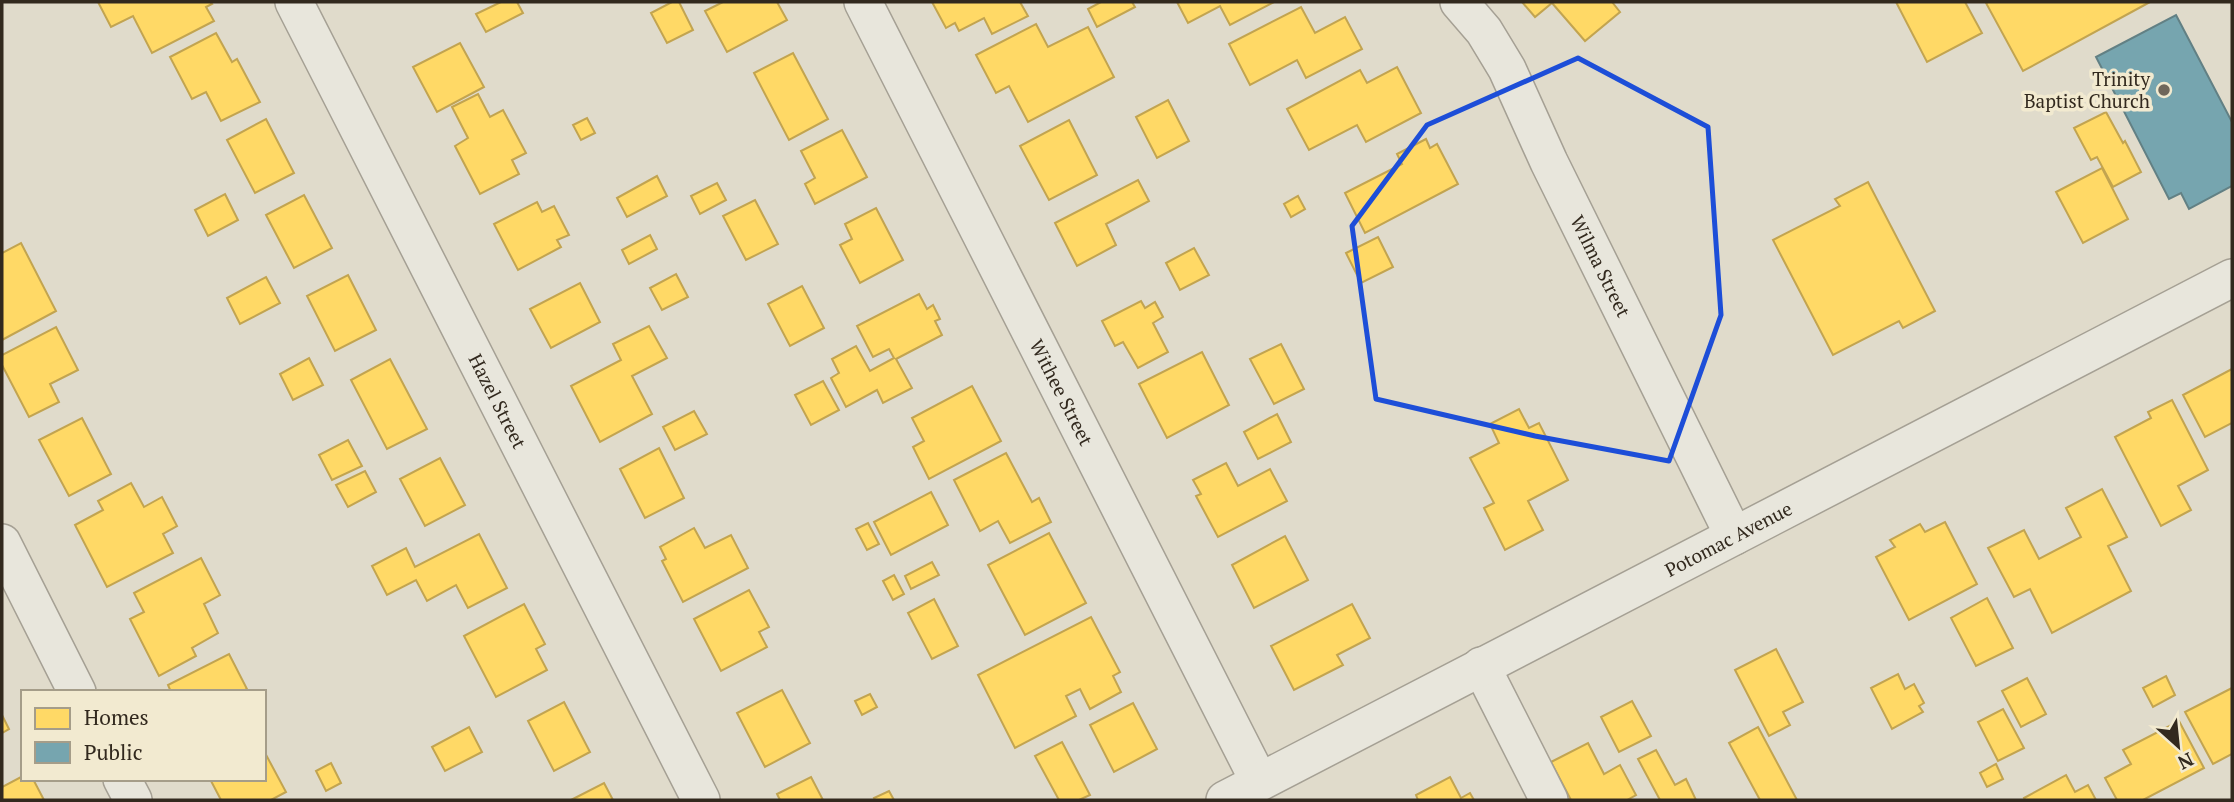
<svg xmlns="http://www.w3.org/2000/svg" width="2234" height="802" viewBox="0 0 2234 802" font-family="'PT Serif',serif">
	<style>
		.homes { fill: #ffd966; stroke: #c2a450; stroke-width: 2 }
		.public { fill: #76a5af; stroke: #628084; stroke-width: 2 }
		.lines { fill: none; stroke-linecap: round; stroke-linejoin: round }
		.minor-casing { stroke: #a5a094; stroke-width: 40 }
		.minor { stroke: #e8e6dc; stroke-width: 37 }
		.marked { fill: none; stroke: #1d4ed8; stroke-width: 5; stroke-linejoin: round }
		.poi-dot { fill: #6f675b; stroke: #f2ead0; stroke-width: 2.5 }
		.labels { text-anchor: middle; stroke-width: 7; stroke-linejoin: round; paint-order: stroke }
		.poi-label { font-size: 19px; fill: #32291e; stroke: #f2ead0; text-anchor: end }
		.street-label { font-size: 19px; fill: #32291e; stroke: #f2ead0 }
	</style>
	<rect width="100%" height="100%" fill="#e0dbcb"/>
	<!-- homes -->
	<g class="homes">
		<polygon points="98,2 210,2 212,4 206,7 214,21 152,53 133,16 111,27"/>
		<polygon points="501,2 517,2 523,13 486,32 476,14"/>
		<polygon points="672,2 679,2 693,30 667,43 651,13"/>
		<polygon points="723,2 777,2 787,20 727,52 705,11"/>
		<polygon points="932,2 1020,2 1028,16 992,34 984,18 959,31 955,23 946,28"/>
		<polygon points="1101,2 1132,2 1135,7 1097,27 1088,9"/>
		<polygon points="1177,2 1274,2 1230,25 1220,6 1188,23"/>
		<polygon points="1522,2 1612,2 1620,12 1585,41 1552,3 1535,17"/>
		<polygon points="1896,2 1965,2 1982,33 1927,62"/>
		<polygon points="1988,2 2150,2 2023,71 1986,3"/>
		<polygon points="1301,7 1315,33 1345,17 1362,49 1306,78 1297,60 1250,85 1229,44"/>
		<polygon points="1036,24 1048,47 1088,27 1114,77 1028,122 1009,86 996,93 976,55"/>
		<polygon points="216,33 232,62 237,59 260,102 221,121 206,92 192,99 170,57"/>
		<polygon points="460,43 484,87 437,112 413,67"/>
		<polygon points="793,53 828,119 789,140 754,73"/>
		<polygon points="1397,67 1421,113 1366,142 1357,125 1309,150 1287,109 1360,70 1367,83"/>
		<polygon points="478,94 490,117 503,110 526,153 512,160 519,174 480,194 455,146 468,138 452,107"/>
		<polygon points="1168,100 1189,141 1157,158 1136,117"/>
		<polygon points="2106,112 2123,143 2125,141 2141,172 2113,187 2097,157 2091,160 2074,128"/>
		<polygon points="587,118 595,133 581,140 573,125"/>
		<polygon points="266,119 294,173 255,193 227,140"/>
		<polygon points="1069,120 1097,175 1049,200 1020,146"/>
		<polygon points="842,130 867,177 815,204 805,184 815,178 801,151"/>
		<polygon points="1426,139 1430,148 1437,144 1458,184 1365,233 1345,193 1402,164 1397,154"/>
		<polygon points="2102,168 2128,219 2083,243 2056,192"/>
		<polygon points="657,176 667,196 627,217 617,198"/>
		<polygon points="1138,180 1149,201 1106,224 1116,245 1077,266 1055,223"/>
		<polygon points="1868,182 1935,311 1903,328 1899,321 1833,355 1773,240 1840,206 1835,199"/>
		<polygon points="717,183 726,200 700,214 691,196"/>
		<polygon points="225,194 238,220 208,236 195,210"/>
		<polygon points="304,195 332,248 294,268 266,215"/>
		<polygon points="1298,196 1305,209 1291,217 1284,204"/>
		<polygon points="755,200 778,244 746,260 723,216"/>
		<polygon points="537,202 542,212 554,206 569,235 557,240 561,247 518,270 494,224"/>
		<polygon points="876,208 903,260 860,283 840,245 852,239 845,224"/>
		<polygon points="650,235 657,249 629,264 622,250"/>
		<polygon points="1378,237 1393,267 1361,283 1346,253"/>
		<polygon points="21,243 56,311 2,340 2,253"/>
		<polygon points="1194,248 1209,275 1180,290 1166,263"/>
		<polygon points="676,274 688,297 662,310 650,288"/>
		<polygon points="348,275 376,330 335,351 307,296"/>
		<polygon points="266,277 280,303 240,324 227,298"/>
		<polygon points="580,283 600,322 551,348 530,309"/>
		<polygon points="802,286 824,328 790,346 768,304"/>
		<polygon points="919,294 927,309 933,305 940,319 935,321 942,335 896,359 912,388 883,403 877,390 846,407 831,378 839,373 832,359 856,346 870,371 894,358 889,349 873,357 857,326"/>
		<polygon points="1141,301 1145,308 1155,302 1163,317 1153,323 1168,352 1138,368 1123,342 1115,346 1102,321"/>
		<polygon points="649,326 667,358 632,376 652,414 600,442 571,386 621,360 613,344"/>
		<polygon points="56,327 78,370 50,384 59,402 29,417 2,365 2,355"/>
		<polygon points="1281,344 1304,389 1274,404 1250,359"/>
		<polygon points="1202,352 1229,405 1167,438 1139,384"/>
		<polygon points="309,358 323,385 293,400 280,374"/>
		<polygon points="390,359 427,429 387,449 351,380"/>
		<polygon points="2232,369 2232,423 2205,437 2183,395"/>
		<polygon points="823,381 839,410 811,425 795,395"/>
		<polygon points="972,386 1001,441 929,479 913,447 924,441 912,418"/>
		<polygon points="2172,400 2208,470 2178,486 2191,510 2161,526 2115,437 2151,418 2148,412"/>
		<polygon points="1519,409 1529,428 1539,423 1568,480 1528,501 1543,530 1505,550 1484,508 1494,503 1470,458 1499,443 1490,424"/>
		<polygon points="694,411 707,434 675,450 663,427"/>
		<polygon points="1277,414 1291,442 1258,459 1244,432"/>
		<polygon points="82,418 111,474 69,496 39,440"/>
		<polygon points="348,440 362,466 332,480 319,455"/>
		<polygon points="659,448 684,498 645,518 620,469"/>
		<polygon points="1006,453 1032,502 1039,498 1051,522 1010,543 998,521 980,531 954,480"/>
		<polygon points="440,458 465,505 425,526 400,479"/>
		<polygon points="1226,463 1238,486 1270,469 1287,501 1218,537 1196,496 1201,494 1193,480"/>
		<polygon points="365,471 376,492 348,507 336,485"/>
		<polygon points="131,483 144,507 162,497 177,526 163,534 173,553 107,587 75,525 103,510 98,501"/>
		<polygon points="2102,489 2127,537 2108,546 2131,591 2052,633 2030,589 2014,597 1988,548 2024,530 2039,559 2081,537 2066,508"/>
		<polygon points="931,492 948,525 891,555 874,522"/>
		<polygon points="1945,522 1977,584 1909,620 1876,557 1895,547 1890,540 1920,524 1925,532"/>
		<polygon points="868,523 879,544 867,550 856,529"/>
		<polygon points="694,528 705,548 731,535 748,568 683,602 662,561 666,559 660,547"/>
		<polygon points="1049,533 1086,603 1025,635 988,565"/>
		<polygon points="479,534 507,588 468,608 456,585 427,601 416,580 387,595 372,566 406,548 415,567"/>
		<polygon points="1285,536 1308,580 1254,608 1232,565"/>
		<polygon points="201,558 220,595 204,604 218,633 192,648 196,656 159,676 130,619 144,612 134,593"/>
		<polygon points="932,562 939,575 911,589 905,576"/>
		<polygon points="894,575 904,594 893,600 883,581"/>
		<polygon points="749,590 769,627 759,632 767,647 721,671 694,619"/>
		<polygon points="1987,598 2013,648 1976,666 1951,618"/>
		<polygon points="934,599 958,646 932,659 908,613"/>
		<polygon points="524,604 545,644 536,649 547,670 496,697 464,636"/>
		<polygon points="1352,604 1370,638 1337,655 1343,665 1294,690 1271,646"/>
		<polygon points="1091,617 1120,672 1113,676 1121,692 1090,709 1080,689 1066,696 1076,716 1015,748 978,675"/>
		<polygon points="1776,649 1803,702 1783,712 1790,725 1769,736 1735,670"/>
		<polygon points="229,654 247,689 241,692 171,692 168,685"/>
		<polygon points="1898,674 1905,689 1914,684 1924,703 1919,706 1923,712 1892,729 1871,688"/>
		<polygon points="2166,676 2175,695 2153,707 2143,688"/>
		<polygon points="2027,678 2046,714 2021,727 2002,691"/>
		<polygon points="2232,688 2232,754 2213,764 2185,712"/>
		<polygon points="782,690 810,743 765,767 737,713"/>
		<polygon points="870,694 877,707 862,715 855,701"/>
		<polygon points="1632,701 1651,736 1619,752 1601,717"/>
		<polygon points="564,702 590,752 554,771 528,721"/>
		<polygon points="1133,703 1157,749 1114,772 1090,725"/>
		<polygon points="2003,709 2024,748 1998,761 1978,722"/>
		<polygon points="2,715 9,729 2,733"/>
		<polygon points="2179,721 2204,768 2143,800 2117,800 2105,778 2131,764 2123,750"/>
		<polygon points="469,727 482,752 445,771 432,747"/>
		<polygon points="1758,727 1797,800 1760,800 1729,743"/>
		<polygon points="1062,742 1090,795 1079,800 1059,800 1035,756"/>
		<polygon points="1588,743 1604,774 1620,765 1636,795 1627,800 1571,800 1551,762"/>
		<polygon points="1656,750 1675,785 1686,779 1696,800 1660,800 1638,759"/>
		<polygon points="264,751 286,792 271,800 221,800 210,779 264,779"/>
		<polygon points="331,763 341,783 326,791 316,771"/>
		<polygon points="1996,764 2003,779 1987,787 1980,773"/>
		<polygon points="2066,775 2075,792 2088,785 2096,800 2025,800 2024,798"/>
		<polygon points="23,776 23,779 33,779 44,800 2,800 2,787"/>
		<polygon points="811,777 823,800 780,800 777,794"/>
		<polygon points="1450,777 1461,798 1470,793 1474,800 1418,800 1416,795"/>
		<polygon points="604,783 613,800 571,800"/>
		<polygon points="889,791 894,800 875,800 874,798"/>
	</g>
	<!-- public -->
	<polygon class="public" points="2176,15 2232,122 2232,186 2189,209 2181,193 2169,199 2096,57"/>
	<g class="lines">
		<defs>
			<g id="minor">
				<path id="s1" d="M 294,2 L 701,800"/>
				<path id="s2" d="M 863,2 L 1259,781"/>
				<path id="s3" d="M 1459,2 L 1484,31 L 1507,69 L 1549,162 L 1734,536"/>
				<polyline points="2,543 77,692"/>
				<polyline points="1481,666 1549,800"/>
				<polyline points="122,779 133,800"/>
				<path id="s4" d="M 1225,800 L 2232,278"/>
			</g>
		</defs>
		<!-- minor casing -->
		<use href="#minor" class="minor-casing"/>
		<!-- minor -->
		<use href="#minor" class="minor"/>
	</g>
	<!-- marked area -->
	<path class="marked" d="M 1578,58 L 1708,127 L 1721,315 L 1669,461 L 1535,436 L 1376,399 L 1352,226 L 1427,125 Z"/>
	<!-- markers -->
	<circle class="poi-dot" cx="2164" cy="90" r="7"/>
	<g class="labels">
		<!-- poi labels -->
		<g class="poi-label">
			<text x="2150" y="86">Trinity<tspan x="2150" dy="22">Baptist Church</tspan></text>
		</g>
		<!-- street labels -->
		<g class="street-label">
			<text dy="7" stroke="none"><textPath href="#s3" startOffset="301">Wilma Street</textPath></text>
			<text dy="7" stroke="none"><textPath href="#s2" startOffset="438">Withee Street</textPath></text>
			<text dy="7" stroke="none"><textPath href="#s1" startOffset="448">Hazel Street</textPath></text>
			<text dy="7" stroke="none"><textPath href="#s4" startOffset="567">Potomac Avenue</textPath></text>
		</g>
	</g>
	<!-- border -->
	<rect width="2234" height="802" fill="none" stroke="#32291e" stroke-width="7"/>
	<!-- legend -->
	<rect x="21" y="690" width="245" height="91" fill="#f2ead0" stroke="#a59d89" stroke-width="2"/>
	<rect x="35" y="708" width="35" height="21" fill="#ffd966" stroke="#a59d89" stroke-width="2"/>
	<text x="84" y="725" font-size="21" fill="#32291e">Homes</text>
	<rect x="35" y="742" width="35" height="21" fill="#76a5af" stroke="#a59d89" stroke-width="2"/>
	<text x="84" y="760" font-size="21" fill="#32291e">Public</text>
	<!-- north arrow -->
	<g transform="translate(2178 746) rotate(153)" stroke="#f2ead0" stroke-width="5" paint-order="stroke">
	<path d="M0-5L12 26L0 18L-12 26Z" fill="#32291e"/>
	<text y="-10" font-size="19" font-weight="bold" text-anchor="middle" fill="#32291e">N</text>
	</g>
</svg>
